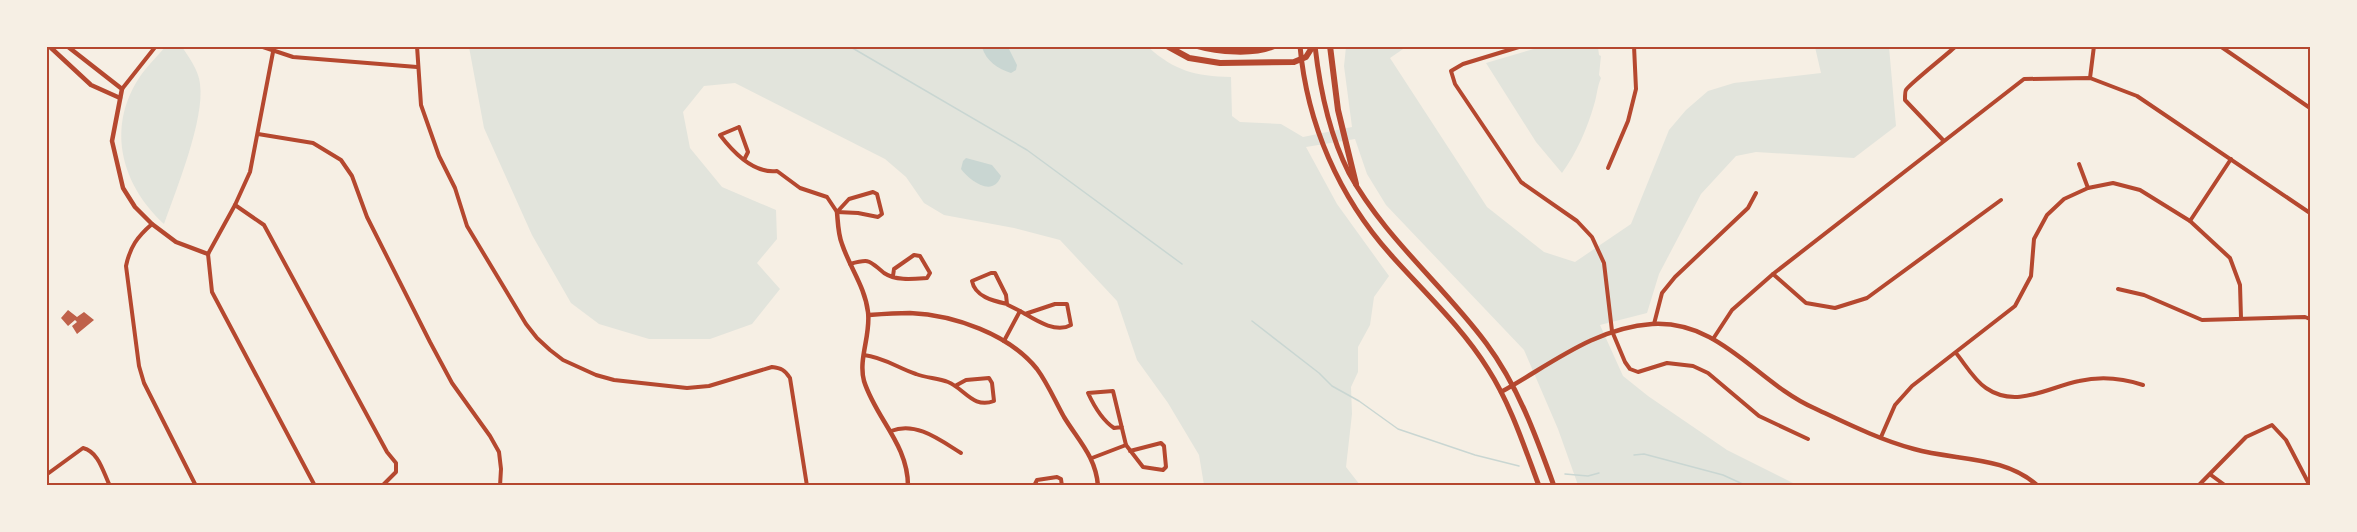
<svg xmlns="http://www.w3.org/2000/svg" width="2357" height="532" viewBox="0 0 2357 532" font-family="Overpass,sans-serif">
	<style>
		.green { fill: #e2e4dc }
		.water { fill: #c9d6d2 }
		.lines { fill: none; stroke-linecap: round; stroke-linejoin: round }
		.stream { stroke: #c9d6d2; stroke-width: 1.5 }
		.building { fill: #bf614a }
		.minor { stroke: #b5482f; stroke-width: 4 }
		.tertiary { stroke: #b5482f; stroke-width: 4.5 }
		.primary { stroke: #b5482f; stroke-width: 5 }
		.motorway { stroke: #b5482f; stroke-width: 6 }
		.neatline { fill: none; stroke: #b5482f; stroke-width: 2 }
	</style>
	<rect width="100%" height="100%" fill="#f6efe4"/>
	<!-- green -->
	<g class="green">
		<path d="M 166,46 L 182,47 C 189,57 199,71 200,84 C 205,119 176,190 164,224 C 122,185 106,129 139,78 C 146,67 157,57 166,46 Z"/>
		<path d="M 1544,46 L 1598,47 L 1599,55 L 1601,56 L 1599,75 L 1601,78 C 1597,87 1597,96 1594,105 C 1587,129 1577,152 1562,173 L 1536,142 L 1486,63 Z"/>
		<path d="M 469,47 L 1148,47 C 1175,71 1195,76 1231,77 L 1232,116 L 1240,122 L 1281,124 L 1303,137 L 1352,127 L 1344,66 L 1346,47 L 1406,47 L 1390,58 L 1487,207 L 1544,252 L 1575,262 L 1631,224 L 1669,130 L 1686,110 L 1708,91 L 1734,83 L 1821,73 L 1815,47 L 1889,47 L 1896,126 L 1854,158 L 1756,152 L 1736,156 L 1701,194 L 1659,274 L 1647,313 L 1600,325 L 1623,376 L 1648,396 L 1727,450 L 1797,485 L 1578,485 L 1558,429 L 1524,350 L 1386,205 L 1367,174 L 1355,139 L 1306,147 L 1337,204 L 1389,276 L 1374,297 L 1370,325 L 1358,347 L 1358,372 L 1351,387 L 1352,414 L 1346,467 L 1360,485 L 1204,485 L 1199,455 L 1168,403 L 1137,360 L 1117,301 L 1060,240 L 1014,228 L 944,215 L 924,203 L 906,177 L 885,159 L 735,83 L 704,86 L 683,112 L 690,148 L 722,187 L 776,210 L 777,239 L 757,263 L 780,289 L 752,324 L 710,339 L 649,339 L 599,324 L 571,303 L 532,235 L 484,128 Z"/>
	</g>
	<!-- water -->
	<g class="water">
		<path d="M 982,47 L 1008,47 L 1017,65 L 1016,70 L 1011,73 C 998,69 986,61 982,47 Z"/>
		<path d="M 966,158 L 992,165 L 1001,176 C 993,198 970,181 961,169 L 963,161 Z"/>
	</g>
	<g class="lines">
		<!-- stream -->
		<g class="stream">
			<polyline points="849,46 1027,150 1182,264"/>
			<polyline points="1252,321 1319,373 1332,386 1359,401 1398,429 1475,455 1519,466"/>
			<polyline points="1634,455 1644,454 1723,475 1747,486"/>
			<polyline points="1565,474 1588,476 1599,473"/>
		</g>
	</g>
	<!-- building -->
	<polygon class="building" points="68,310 77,317 84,312 94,320 77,334 72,326 77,322 75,320 68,326 61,318"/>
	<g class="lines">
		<!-- minor -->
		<g class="minor">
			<polyline points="260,46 293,57 417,67"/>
			<path d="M 417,46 L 421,105 L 439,156 L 455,188 L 467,226 L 526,324 L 537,338 L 550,350 L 563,360 L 596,375 L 614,380 L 687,388 L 709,386 L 772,367 C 781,368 785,370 790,378 L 807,486"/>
			<polyline points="1522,46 1463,64 1451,71 1455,84 1521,182 1577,221 1592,237 1604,263 1612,331 1625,362 1630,369 1638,372 1667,363 1693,366 1708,373 1759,416 1808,439"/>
			<polyline points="2220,46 2310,108"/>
			<polyline points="273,52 250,172 235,205 208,254 212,292 315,486"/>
			<polyline points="2090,78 2094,46"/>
			<polyline points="122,89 156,46"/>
			<polyline points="258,134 313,143 341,160 352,176 367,217 430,342 452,383 490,436 499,452 501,469 500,486"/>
			<path d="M 1943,140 L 1905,100 C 1905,99 1905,91 1906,90 C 1907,86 1949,53 1956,46"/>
			<path d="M 744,160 L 748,152 L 739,127 L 720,135 C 733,152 753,174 777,171 L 800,188 L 827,197 L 837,212"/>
			<polyline points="2079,164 2088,188"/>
			<polyline points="1608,168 1628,121 1636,89 1634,46"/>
			<polygon points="873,192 877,194 882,214 878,217 858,213 837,212 849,199"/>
			<polyline points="235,205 264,225 387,452 396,463 396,472 382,486"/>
			<polyline points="2190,221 2231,159"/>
			<path d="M 152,224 C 137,237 130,247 126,266 L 139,366 L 144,383 L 196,486"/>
			<path d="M 850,264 C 871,258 869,261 884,273 C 896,281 913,279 927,278 L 930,273 L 920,256 L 914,255 L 894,269 L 893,276"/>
			<polyline points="1773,274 1806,303 1835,308 1867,298 2001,200"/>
			<polyline points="2118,289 2144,295 2202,320 2305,317 2310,319"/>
			<path d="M 1020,311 C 1034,319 1055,334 1071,325 L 1067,304 L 1055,304 L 1025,314"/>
			<polyline points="1654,324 1662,293 1675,277 1748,208 1756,193"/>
			<polyline points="1713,339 1732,310 1773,274 2024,79 2090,78 2137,96 2310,213"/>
			<path d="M 1004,341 L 1020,311 L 1008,305 L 1007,304 C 994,301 975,297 972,281 L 991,273 L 995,273 L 1006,295 L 1007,304"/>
			<path d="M 1956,353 C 1965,364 1974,380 1986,388 C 2016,409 2049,387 2079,381 C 2101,376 2122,378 2143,385"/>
			<path d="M 864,355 C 883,357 898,368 916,374 C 926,378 938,378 948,382 C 965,389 973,409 994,401 L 992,383 L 989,378 L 966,380 L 955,386"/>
			<path d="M 1122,427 L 1114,428 C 1102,420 1094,406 1088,393 L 1113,391 L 1126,445 L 1143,467 L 1163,470 L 1166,467 L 1164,446 L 1161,443 L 1130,451"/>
			<path d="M 891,431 C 916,421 940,440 961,453"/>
			<polyline points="1881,437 1895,405 1912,386 2015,306 2031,276 2034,239 2047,215 2064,199 2088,188 2113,183 2140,190 2190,221 2230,258 2240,285 2241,318"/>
			<polyline points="1092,458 1126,445"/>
			<path d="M 46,475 L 83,448 C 99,452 103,472 110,486"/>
			<polyline points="2211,475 2226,486"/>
			<polyline points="1034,486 1037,480 1057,477 1061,479 1062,486"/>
			<polyline points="2198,486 2246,437 2272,425 2286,440 2310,486"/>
		</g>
		<!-- tertiary -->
		<g class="tertiary">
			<polyline points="49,46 91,85 120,98"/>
			<polyline points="67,46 122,89 112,141 123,188 135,207 152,224 176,242 208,254"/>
			<path d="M 837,212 C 838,223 838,234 842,244 C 850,268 865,287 868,312 C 871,335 858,359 864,381 C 876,419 908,444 908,486"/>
			<path d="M 869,315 C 882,314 896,313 910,313 C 954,315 1009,334 1037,369 C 1048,384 1055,401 1064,417 C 1078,440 1096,457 1098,486"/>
			<path d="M 1501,392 C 1550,365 1594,328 1652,324 C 1721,320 1757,383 1814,408 C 1846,423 1880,440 1914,449 C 1956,461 2004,455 2038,486"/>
		</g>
		<!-- primary -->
		<g class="primary">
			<path d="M 1300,46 C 1307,124 1339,197 1391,255 C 1424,292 1462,327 1488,369 C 1511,405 1524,446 1539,486"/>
			<path d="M 1315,46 C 1320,90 1329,134 1349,173 C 1384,237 1443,285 1486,343 C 1518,386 1536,436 1554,486"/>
		</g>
		<!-- motorway -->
		<g class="motorway">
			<polyline points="1167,46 1189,58 1220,63 1294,62 1306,57 1313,46"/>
			<path d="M 1197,46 C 1217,52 1255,55 1274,46"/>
			<polyline points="1330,46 1338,110 1356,184"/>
		</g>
	</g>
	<!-- border -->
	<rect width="2357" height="532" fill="none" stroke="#f6efe4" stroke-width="96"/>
	<rect x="48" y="48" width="2261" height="436" class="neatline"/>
</svg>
